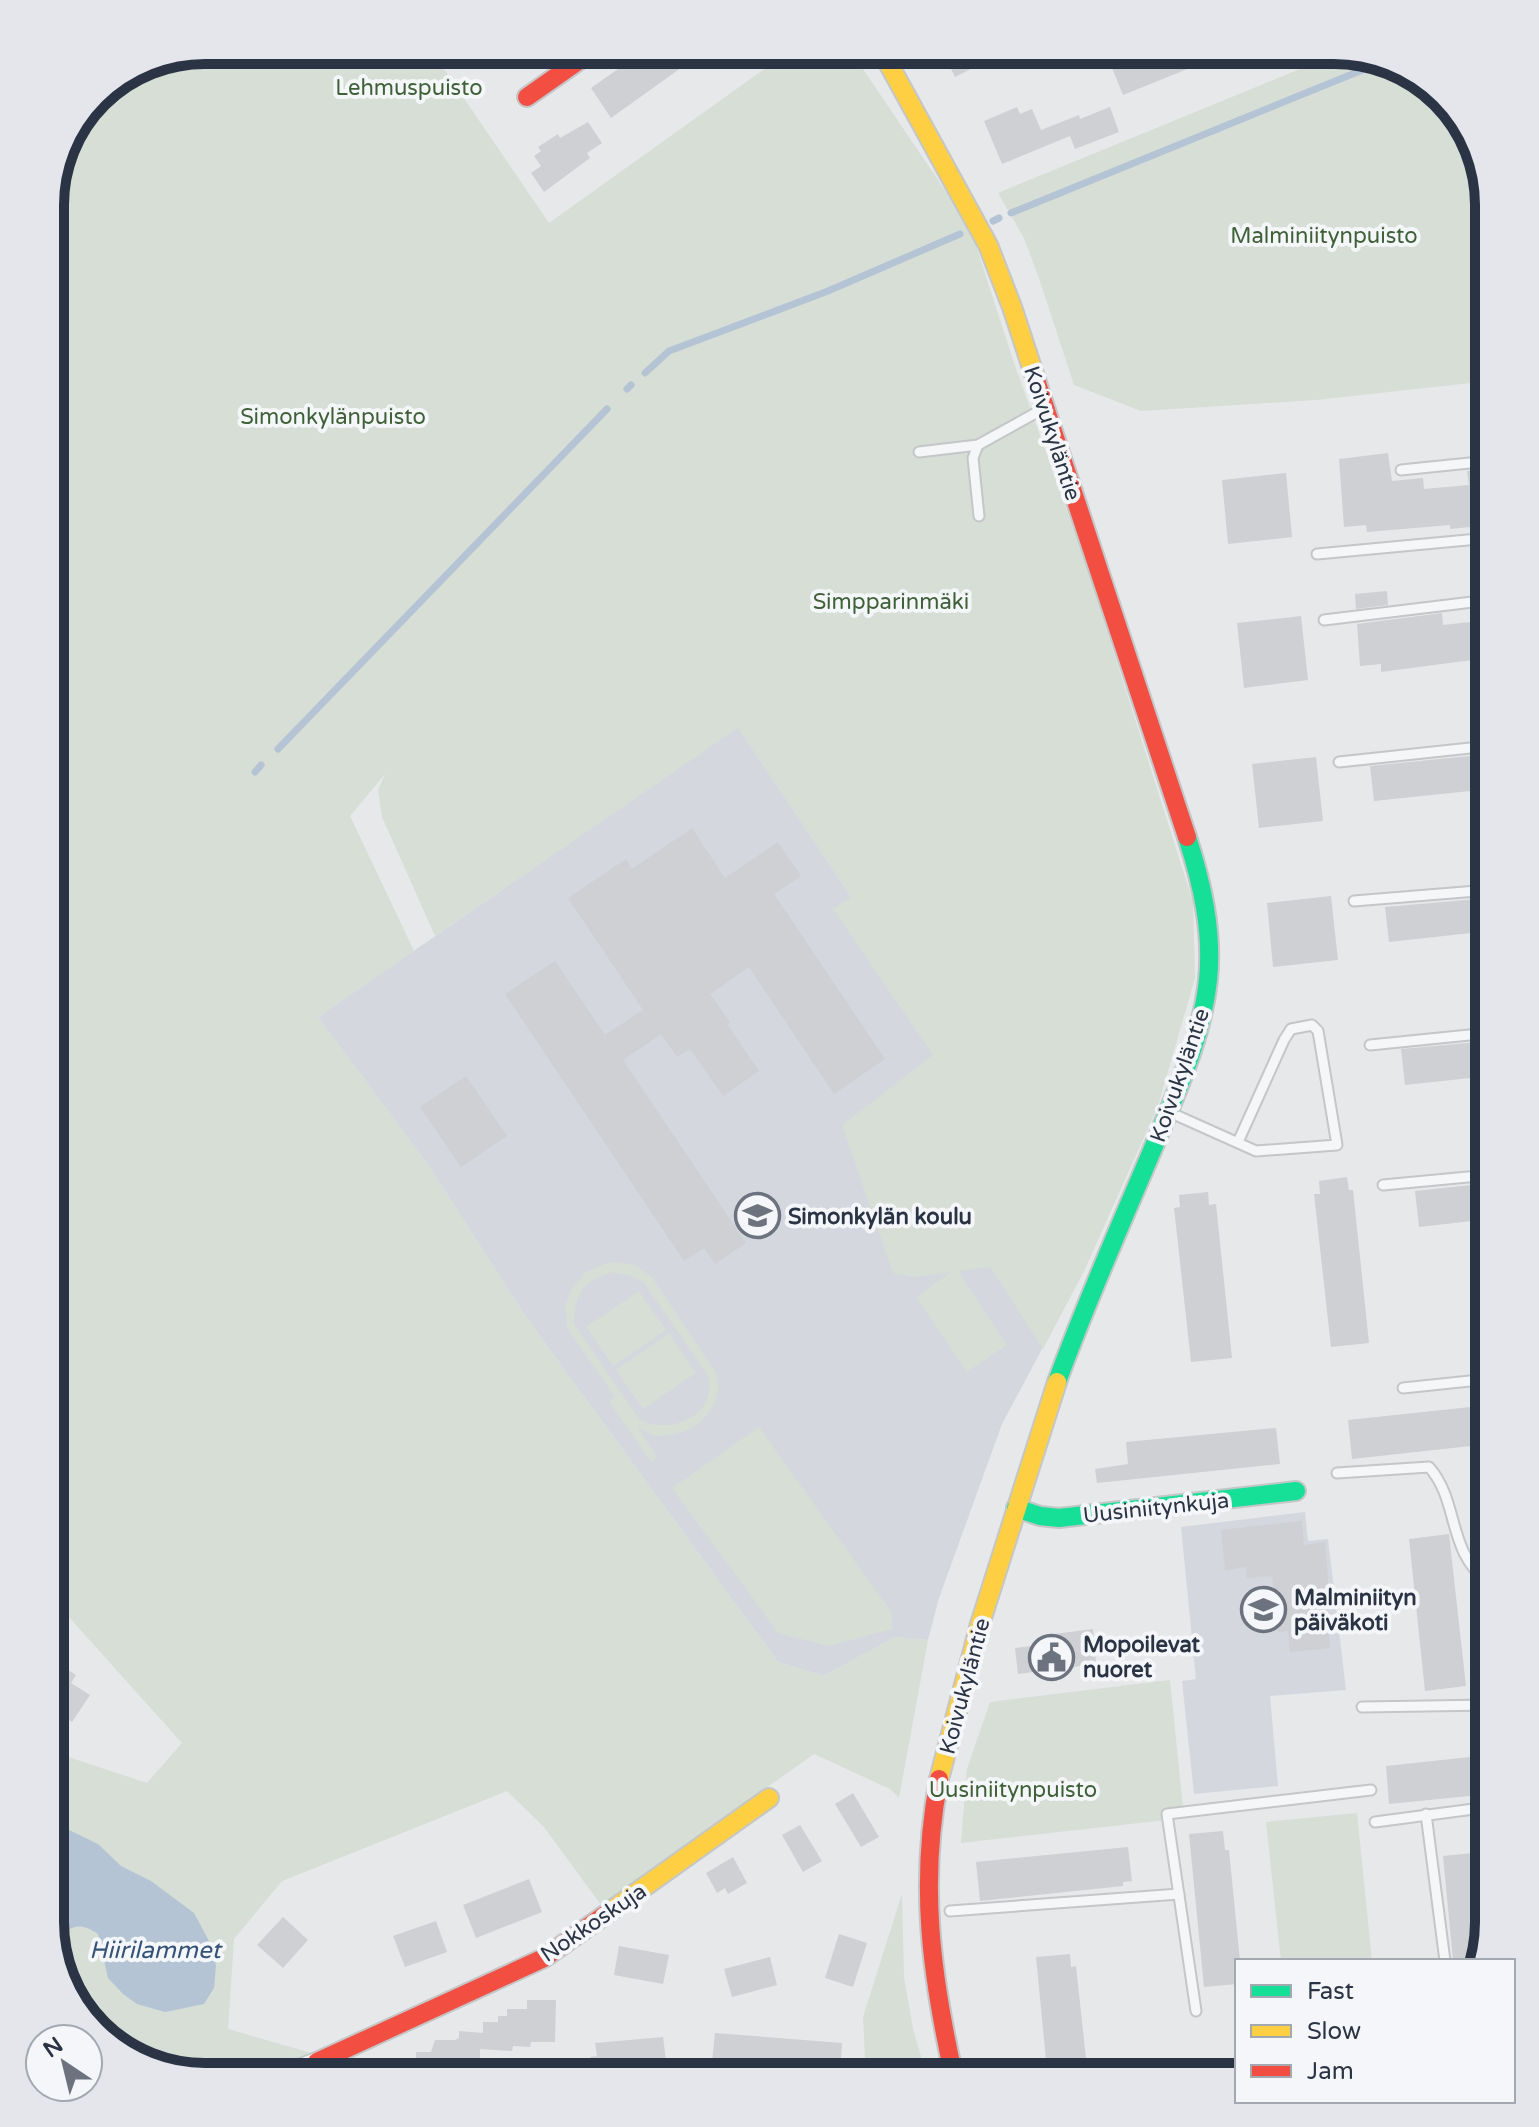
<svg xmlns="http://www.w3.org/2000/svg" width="1539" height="2127" viewBox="0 0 1539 2127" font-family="'Varela Round',sans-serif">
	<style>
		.built { fill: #d4d7dd }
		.green { fill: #d6ded6; fill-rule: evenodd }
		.water { fill: #b4c4d5 }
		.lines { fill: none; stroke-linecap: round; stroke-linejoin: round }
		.stream { stroke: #b4c4d5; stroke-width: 7 }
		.building { fill: #ced0d3 }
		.lane-casing { stroke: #c4c6c8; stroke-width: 13 }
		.street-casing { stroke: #c4c6c8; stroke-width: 22 }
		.fast-casing { stroke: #c4c6c8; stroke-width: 22 }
		.slow-casing { stroke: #c4c6c8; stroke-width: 22 }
		.jam-casing { stroke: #c4c6c8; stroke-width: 22 }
		.lane { stroke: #f5f6f7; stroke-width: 9 }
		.street { stroke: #f5f6f7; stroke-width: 18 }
		.fast { stroke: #16e098; stroke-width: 18 }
		.slow { stroke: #ffcf43; stroke-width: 18 }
		.jam { stroke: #f24e42; stroke-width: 18 }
		.labels { text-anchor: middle; stroke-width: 8; stroke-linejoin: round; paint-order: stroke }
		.park-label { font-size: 22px; fill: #3f6138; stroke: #f4f6f9 }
		.street-label { font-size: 22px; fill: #2b3445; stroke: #f4f6f9 }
		.poi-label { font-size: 22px; font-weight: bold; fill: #2b3445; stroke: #f4f6f9; text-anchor: start }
		.water-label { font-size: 24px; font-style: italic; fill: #34527a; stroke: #f4f6f9 }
		.rim { fill: none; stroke: #2b3445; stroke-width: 10 }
	</style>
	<rect width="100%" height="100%" fill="#e6e8ea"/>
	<!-- built -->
	<g class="built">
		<polygon points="738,727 842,883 1085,1269 1002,1424 939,1598 928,1640 895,1637 824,1676 778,1662 526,1317 427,1163 318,1017"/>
		<polygon points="1305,1512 1308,1541 1328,1539 1346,1690 1270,1696 1278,1786 1194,1794 1182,1681 1196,1679 1181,1527"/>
	</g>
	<!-- green -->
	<g class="green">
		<polygon points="205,50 431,50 549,223 791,50 850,50 970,227 1014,363 1083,555 1193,902 1195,978 1158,1106 1085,1269 1043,1349 990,1267 958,1271 1007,1345 967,1372 916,1297 951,1272 914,1277 893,1273 842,1125 933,1055 833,909 851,897 738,728 435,936 382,817 378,790 385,774 350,816 414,951 318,1017 427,1163 526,1317 778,1662 824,1676 895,1637 928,1640 899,1798 890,1789 814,1754 601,1905 544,1827 507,1791 282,1881 234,1939 228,2029 311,2053 242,2077 195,2077 127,2056 71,2000 50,1922 50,1751 147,1783 182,1743 50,1596 50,195 66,137 102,89"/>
		<polygon points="1344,51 1412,71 1468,127 1489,205 1489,381 1316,400 1141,411 1074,385 1039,278 1024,238 998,193"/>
		<path d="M 609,1262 L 635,1265 L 652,1277 L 715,1371 C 730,1407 690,1441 654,1435 C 648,1434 642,1429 637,1427 L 657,1457 L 651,1462 L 609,1402 L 615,1397 L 567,1328 L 565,1306 L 572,1288 L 586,1272 ZM 612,1272 L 631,1276 L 644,1283 L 708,1376 C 718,1415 671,1435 640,1420 L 574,1324 C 576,1292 582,1282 612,1272 Z"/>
		<polygon points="639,1291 666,1330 613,1366 586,1327"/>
		<polygon points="669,1333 696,1373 643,1409 616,1370"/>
		<polygon points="759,1427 892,1613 892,1629 829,1646 778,1633 672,1488"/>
		<polygon points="1170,1680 1184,1818 961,1843 967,1769 990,1702"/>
		<polygon points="1357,1813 1372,1961 1281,1961 1266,1822"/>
		<polygon points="902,1894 904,1977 913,2029 927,2077 866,2077 863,2017"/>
	</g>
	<!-- water -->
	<path class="water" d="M 50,1826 L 67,1829 L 98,1844 L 121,1866 L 151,1881 L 194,1913 L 209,1941 L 216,1965 L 214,1988 L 204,2004 L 165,2012 L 137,2004 L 123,1994 L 108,1978 L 98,1934 C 79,1921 71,1926 55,1940 L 50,1922 Z"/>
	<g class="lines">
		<!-- stream -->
		<g class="stream">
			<polyline points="1011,213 1382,62"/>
			<polyline points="993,221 999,218"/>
			<polyline points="645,373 669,351 828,291 960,234"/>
			<polyline points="627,389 631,385"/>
			<polyline points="278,749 607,409"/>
			<polyline points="255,772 261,765"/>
		</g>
	</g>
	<!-- building -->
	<g class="building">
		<polygon points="653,50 706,50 611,118 591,88 628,62 631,66"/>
		<polygon points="942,50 1008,50 955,77"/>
		<polygon points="1156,50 1232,50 1232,51 1123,95 1112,68"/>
		<polygon points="1017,107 1020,114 1032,109 1041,130 1079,115 1080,119 1110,107 1119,132 1075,149 1070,136 1002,164 984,121"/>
		<polygon points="588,122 602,143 587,153 590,158 544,192 531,173 541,166 534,156 541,151 538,147 558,134 560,138"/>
		<polygon points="1388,453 1392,481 1423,478 1424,489 1469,485 1467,471 1489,469 1489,518 1470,520 1470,527 1450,529 1450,525 1367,532 1366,525 1344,527 1339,459"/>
		<polygon points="1286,473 1292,537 1228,544 1222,480"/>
		<polygon points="1387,591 1388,605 1356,609 1355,594"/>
		<polygon points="1442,613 1443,625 1489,620 1487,658 1381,672 1381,664 1360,666 1357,624"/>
		<polygon points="1301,616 1308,680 1244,688 1237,623"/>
		<polygon points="1489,754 1489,789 1374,801 1370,766"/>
		<polygon points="1316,757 1323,821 1259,828 1252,764"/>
		<polygon points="692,828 725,878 778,842 801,876 774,894 885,1059 834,1094 749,967 710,994 730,1022 727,1024 759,1071 723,1096 690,1049 677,1057 661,1034 623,1060 746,1243 715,1264 704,1248 684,1261 505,994 555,961 605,1035 643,1010 568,898 626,859 632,869"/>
		<polygon points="1331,896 1338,960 1273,967 1267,903"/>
		<polygon points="1489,898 1489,931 1389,942 1385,907"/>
		<polygon points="1489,1041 1489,1076 1405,1085 1401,1049"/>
		<polygon points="466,1076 507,1136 461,1167 420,1107"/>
		<polygon points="1347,1177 1349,1190 1353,1190 1369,1343 1331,1347 1314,1194 1320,1194 1319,1181"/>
		<polygon points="1489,1183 1489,1219 1419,1227 1415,1191"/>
		<polygon points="1208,1192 1209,1205 1216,1204 1232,1358 1191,1362 1174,1208 1180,1207 1179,1195"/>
		<polygon points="1489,1405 1489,1444 1352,1459 1348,1420"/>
		<polygon points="1276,1428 1280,1464 1097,1483 1095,1469 1128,1464 1126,1442"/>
		<polygon points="1302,1521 1304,1545 1325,1542 1328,1577 1328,1595 1325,1599 1330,1648 1290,1652 1288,1631 1278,1632 1272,1576 1247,1578 1246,1567 1225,1570 1221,1530"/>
		<polygon points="1449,1534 1466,1686 1425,1691 1409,1539"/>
		<polygon points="1093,1629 1096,1664 1018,1674 1015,1648 1055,1643 1054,1634"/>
		<polygon points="50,1658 76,1675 71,1683 90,1695 72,1722 50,1707"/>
		<polygon points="1489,1755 1489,1794 1389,1804 1386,1766"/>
		<polygon points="853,1793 879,1837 861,1847 835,1804"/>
		<polygon points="800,1825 822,1861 803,1872 782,1835"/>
		<polygon points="1223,1831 1225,1850 1229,1850 1240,1961 1237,1961 1237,1984 1204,1987 1189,1834"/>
		<polygon points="1128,1847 1132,1881 1123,1882 1123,1886 980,1901 976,1862"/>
		<polygon points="1483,1852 1489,1922 1479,1961 1453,1960 1443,1856"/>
		<polygon points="733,1857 747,1883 728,1894 725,1888 717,1893 706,1873"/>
		<polygon points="529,1879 542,1912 476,1938 463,1905"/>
		<polygon points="283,1917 308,1940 283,1968 257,1945"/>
		<polygon points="436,1921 447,1952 405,1967 393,1936"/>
		<polygon points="839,1934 867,1943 853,1987 825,1978"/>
		<polygon points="619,1946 669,1955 663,1984 614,1975"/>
		<polygon points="1070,1954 1071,1967 1076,1966 1088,2077 1057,2077 1055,2059 1046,2060 1036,1957"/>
		<polygon points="770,1957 777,1985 732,1997 724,1969"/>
		<polygon points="527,2000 556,2000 555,2042 531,2042 530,2047 513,2046 512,2051 480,2049 480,2062 456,2061 456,2071 433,2071 433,2077 416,2077 416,2052 431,2052 435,2040 455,2040 459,2038 459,2031 483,2033 483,2022 498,2022 498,2016 507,2016 507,2009 527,2009"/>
		<polygon points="715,2033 842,2043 840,2072 712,2061"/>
		<polygon points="663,2037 666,2061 640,2064 641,2068 592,2074 590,2057 597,2056 595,2043"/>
	</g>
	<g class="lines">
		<defs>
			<g id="lane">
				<polyline points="978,445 973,458 979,516"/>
				<polyline points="919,452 978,445 1041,410"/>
				<polyline points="1401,470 1489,461"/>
				<polyline points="1317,554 1489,538"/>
				<polyline points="1324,620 1489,600"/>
				<polyline points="1339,762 1489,746"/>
				<polyline points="1354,901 1489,890"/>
				<polyline points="1370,1045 1489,1033"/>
				<polyline points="1169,1112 1256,1151 1337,1145 1318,1031 1312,1025 1291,1029 1284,1040 1238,1142"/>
				<polyline points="1383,1185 1489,1175"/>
				<polyline points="1403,1388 1489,1379"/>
				<path d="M 1337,1473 L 1429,1467 C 1460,1502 1446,1551 1489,1583"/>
				<polyline points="1362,1707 1489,1705"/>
				<polyline points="1426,1814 1445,1961"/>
				<polyline points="1375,1822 1489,1807"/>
				<polyline points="950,1911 1179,1894"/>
				<polyline points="1196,2011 1167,1814 1371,1790"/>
			</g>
			<g id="street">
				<polyline points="1053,50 1057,58"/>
				<polyline points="277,2077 317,2062 328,2077"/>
			</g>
			<g id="fast">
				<path d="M 1057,1382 C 1086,1302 1121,1224 1154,1146 C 1176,1093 1202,1038 1208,980 C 1213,931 1202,883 1187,837"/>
				<polyline points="1016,1508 1040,1516 1059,1518 1296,1491"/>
			</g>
			<g id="slow">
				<polyline points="881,50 988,245 1012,307 1035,377"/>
				<polyline points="939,1779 980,1624 1057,1382"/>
				<polyline points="609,1912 769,1798"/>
			</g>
			<g id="jam">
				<polyline points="527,97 594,50"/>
				<polyline points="1035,377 1187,837"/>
				<path d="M 939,1779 C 919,1883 931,1974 954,2077"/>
				<polyline points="317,2062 544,1958 609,1912"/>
			</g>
		</defs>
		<!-- lane casing -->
		<use href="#lane" class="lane-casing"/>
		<!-- street casing -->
		<use href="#street" class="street-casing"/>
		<!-- fast casing -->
		<use href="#fast" class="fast-casing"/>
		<!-- slow casing -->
		<use href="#slow" class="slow-casing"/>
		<!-- jam casing -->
		<use href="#jam" class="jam-casing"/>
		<!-- lane -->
		<use href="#lane" class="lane"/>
		<!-- street -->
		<use href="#street" class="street"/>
		<!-- fast -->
		<use href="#fast" class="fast"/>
		<!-- slow -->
		<use href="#slow" class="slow"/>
		<!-- jam -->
		<use href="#jam" class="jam"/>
	</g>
	<!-- icons -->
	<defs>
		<symbol id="school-ring" viewBox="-11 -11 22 22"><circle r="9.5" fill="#f4f6f9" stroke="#6c737f" stroke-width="1.5"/><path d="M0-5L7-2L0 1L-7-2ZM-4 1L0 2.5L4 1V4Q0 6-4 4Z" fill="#6c737f"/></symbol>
		<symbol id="civic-ring" viewBox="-11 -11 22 22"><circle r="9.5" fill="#f4f6f9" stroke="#6c737f" stroke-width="1.5"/><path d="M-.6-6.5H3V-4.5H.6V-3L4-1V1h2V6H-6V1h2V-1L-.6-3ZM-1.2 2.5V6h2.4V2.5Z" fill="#6c737f"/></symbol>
	</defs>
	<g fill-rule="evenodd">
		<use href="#school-ring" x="732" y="1190" width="51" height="51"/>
		<use href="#school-ring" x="1238" y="1584" width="51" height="51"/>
		<use href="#civic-ring" x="1026" y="1632" width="51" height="51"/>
	</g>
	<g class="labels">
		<!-- park labels -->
		<g class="park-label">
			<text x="409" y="95">Lehmuspuisto</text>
			<text x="1324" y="243">Malminiitynpuisto</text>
			<text x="333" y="424">Simonkylänpuisto</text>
			<text x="891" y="609">Simpparinmäki</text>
			<text x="1013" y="1797">Uusiniitynpuisto</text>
		</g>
		<!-- street labels -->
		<g class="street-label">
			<text transform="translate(1053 433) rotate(72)" y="8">Koivukyläntie</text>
			<text transform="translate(1179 1075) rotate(-71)" y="8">Koivukyläntie</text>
			<text transform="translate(1156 1507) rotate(-6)" y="8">Uusiniitynkuja</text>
			<text transform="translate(964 1686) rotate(-75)" y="8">Koivukyläntie</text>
			<text transform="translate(593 1922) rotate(-34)" y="8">Nokkoskuja</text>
		</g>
		<!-- poi labels -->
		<g class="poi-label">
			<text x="788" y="1224">Simonkylän koulu</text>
			<text x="1294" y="1605">Malminiityn<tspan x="1294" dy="25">päiväkoti</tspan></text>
			<text x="1083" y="1652">Mopoilevat<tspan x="1083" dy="25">nuoret</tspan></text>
		</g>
		<!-- water labels -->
		<g class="water-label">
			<text x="155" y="1958">Hiirilammet</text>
		</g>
	</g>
	<!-- crop -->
	<path d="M0 0H1539V2127H0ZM205 64H1334A141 141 0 0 1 1475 205V1922A141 141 0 0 1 1334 2063H205A141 141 0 0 1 64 1922V205A141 141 0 0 1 205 64Z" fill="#e4e6eb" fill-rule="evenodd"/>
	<path class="rim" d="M205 64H1334A141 141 0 0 1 1475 205V1922A141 141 0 0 1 1334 2063H205A141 141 0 0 1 64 1922V205A141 141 0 0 1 205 64Z"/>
	<!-- legend -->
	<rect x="1235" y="1959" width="280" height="144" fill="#f4f6f9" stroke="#a4a8b1" stroke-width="2"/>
	<rect x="1251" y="1985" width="40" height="12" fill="#16e098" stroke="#a4a8b1" stroke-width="2"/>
	<text x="1307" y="1999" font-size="24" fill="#2b3445">Fast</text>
	<rect x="1251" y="2025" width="40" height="12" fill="#ffcf43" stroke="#a4a8b1" stroke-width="2"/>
	<text x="1307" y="2039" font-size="24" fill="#2b3445">Slow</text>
	<rect x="1251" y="2065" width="40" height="12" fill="#f24e42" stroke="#a4a8b1" stroke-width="2"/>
	<text x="1307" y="2079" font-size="24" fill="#2b3445">Jam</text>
	<!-- north arrow -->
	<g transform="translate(64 2063) rotate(325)"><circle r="38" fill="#f4f6f9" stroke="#a4a8b1" stroke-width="2"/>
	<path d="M0-6L14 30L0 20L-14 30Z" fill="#6c737f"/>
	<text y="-12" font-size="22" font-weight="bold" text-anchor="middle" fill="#2b3445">N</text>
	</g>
</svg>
